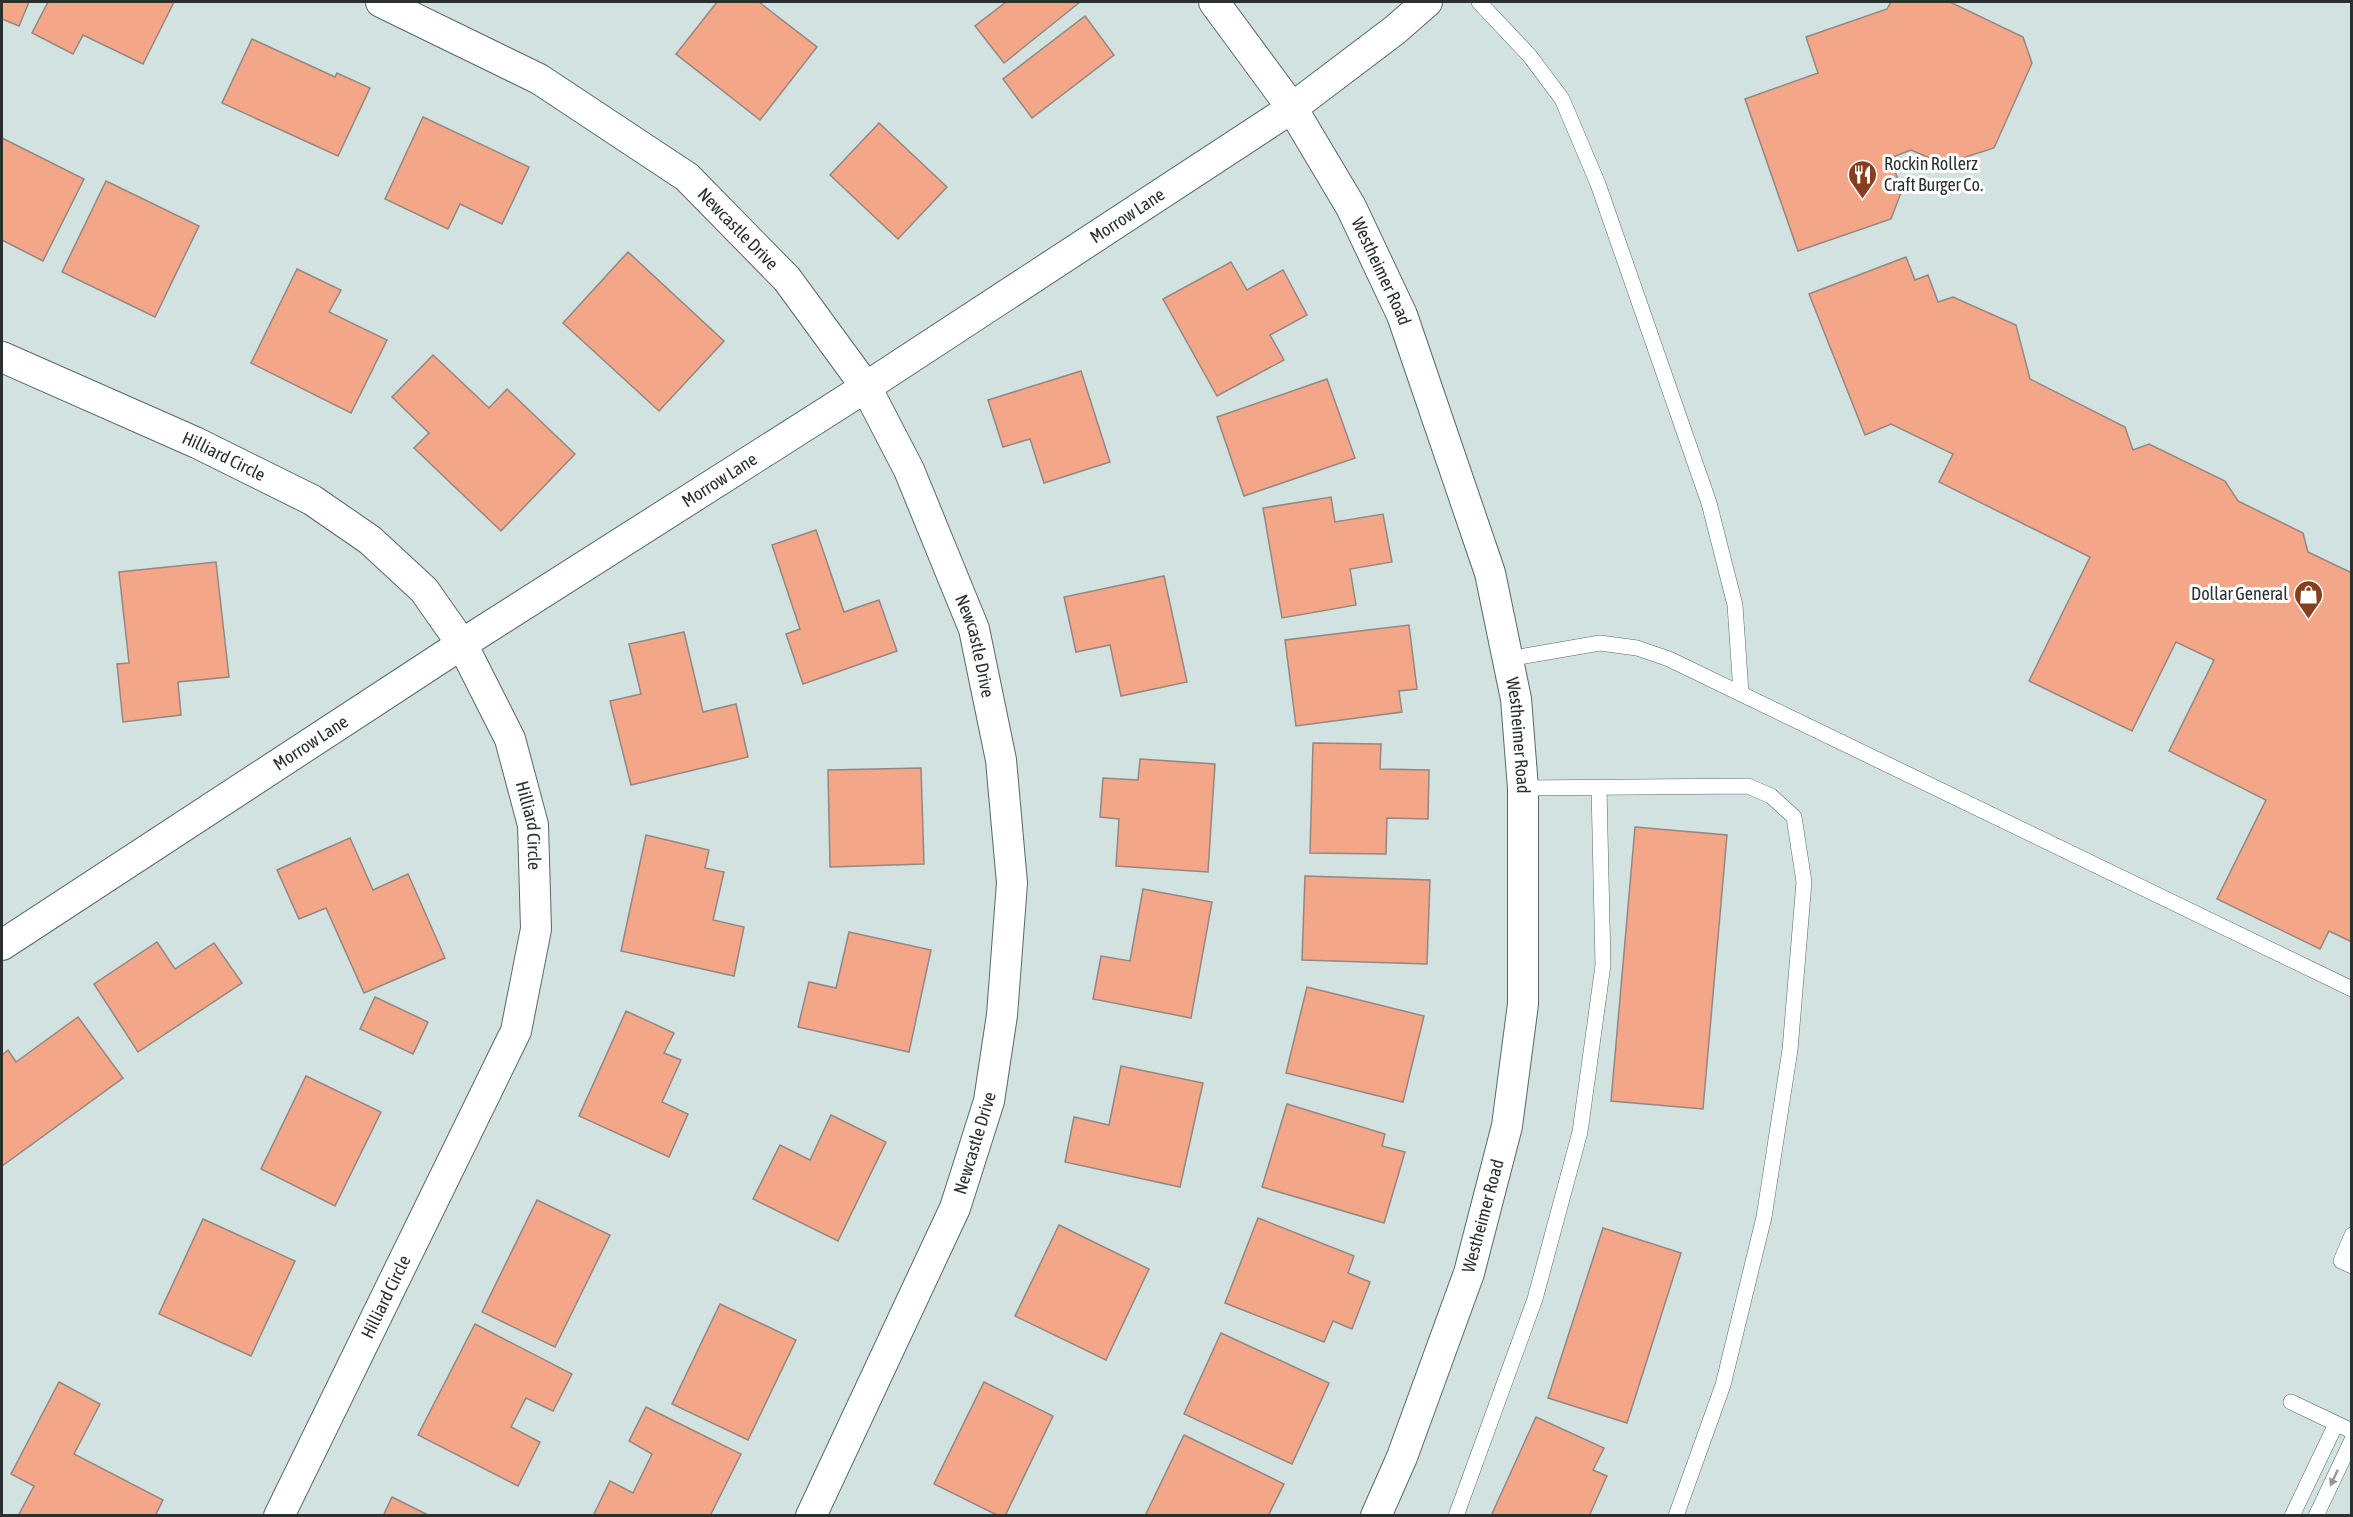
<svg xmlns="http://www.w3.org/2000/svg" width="2353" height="1517" viewBox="0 0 2353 1517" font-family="'Asap Condensed',sans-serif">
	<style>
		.building { fill: #f3a688; stroke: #948782; stroke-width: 1.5 }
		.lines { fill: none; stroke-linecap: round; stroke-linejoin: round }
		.service-casing { stroke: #596867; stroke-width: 16 }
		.minor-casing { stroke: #596867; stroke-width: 32 }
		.service { stroke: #fff; stroke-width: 15 }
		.minor { stroke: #fff; stroke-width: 30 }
		.oneway { fill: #949898 }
		.labels { text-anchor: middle; stroke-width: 6; stroke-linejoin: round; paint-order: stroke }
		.poi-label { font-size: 18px; fill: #2a3030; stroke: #fff; text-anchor: start }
		.street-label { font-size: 18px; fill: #2a3030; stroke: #fff }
	</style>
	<rect width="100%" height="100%" fill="#d2e2e1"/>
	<!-- building -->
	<g class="building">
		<polygon points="2,2 29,2 19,26 2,19"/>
		<polygon points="48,2 174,2 143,64 83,35 73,54 32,33"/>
		<polygon points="717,2 759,2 817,47 760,120 676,54"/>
		<polygon points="1006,2 1080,2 1004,63 975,26"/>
		<polygon points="1891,2 1950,2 2023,37 2032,63 1994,148 1944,164 1911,150 1890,158 1902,190 1891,219 1798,251 1745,99 1818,73 1806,37 1887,9"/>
		<polygon points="1085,16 1114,55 1032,118 1003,79"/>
		<polygon points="252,39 335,77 337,73 370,88 338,156 222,103"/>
		<polygon points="423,117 529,167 502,224 460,204 448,229 385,199"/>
		<polygon points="879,123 947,187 898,239 830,175"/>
		<polygon points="2,138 84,179 43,261 2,240"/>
		<polygon points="106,181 199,226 155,317 62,272"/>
		<polygon points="628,252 724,341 659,411 563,323"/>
		<polygon points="1906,257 1915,280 1928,275 1938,302 1953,297 2016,325 2030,379 2125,427 2133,450 2149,444 2225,481 2238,501 2303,533 2308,552 2352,573 2352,942 2329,931 2320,949 2217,899 2266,800 2169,751 2214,660 2176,642 2132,731 2029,681 2090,557 1939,482 1953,454 1891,424 1865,435 1809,294"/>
		<polygon points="1231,262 1247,290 1283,270 1307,315 1270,335 1284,360 1217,396 1163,299"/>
		<polygon points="297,269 341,290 329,312 387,340 351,413 251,363"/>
		<polygon points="433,355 489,408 507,389 575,454 501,531 414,448 429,433 392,397"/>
		<polygon points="1081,371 1110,462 1044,483 1030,439 1003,447 988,400"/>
		<polygon points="1327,379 1355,458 1244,496 1217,417"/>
		<polygon points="1331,497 1335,522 1383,514 1392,562 1350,569 1356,605 1282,618 1263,508"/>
		<polygon points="816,530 844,612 879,600 897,651 803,684 786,634 800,629 772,545"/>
		<polygon points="216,562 229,677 178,682 181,715 123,722 117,664 129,663 119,572"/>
		<polygon points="1164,576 1187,682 1121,696 1110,645 1076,652 1064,597"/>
		<polygon points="1409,625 1417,689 1399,691 1402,712 1296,726 1285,640"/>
		<polygon points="684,632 703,712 736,704 748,757 631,785 610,701 641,694 629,644"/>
		<polygon points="1313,743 1381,744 1380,769 1429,770 1428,819 1387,818 1386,854 1310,853"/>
		<polygon points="1140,759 1215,764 1208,872 1116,866 1119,819 1100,817 1103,778 1138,780"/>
		<polygon points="921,768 924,864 830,867 828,770"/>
		<polygon points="1635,827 1727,835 1703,1109 1611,1101"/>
		<polygon points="646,835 709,850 705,868 724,872 713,920 744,927 734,976 621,951"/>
		<polygon points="350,838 373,890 408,874 445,958 364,993 326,908 299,919 277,870"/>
		<polygon points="1305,876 1430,880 1427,964 1302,960"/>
		<polygon points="1143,889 1212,902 1191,1018 1093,999 1101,956 1130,961"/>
		<polygon points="849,932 931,950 909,1052 798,1027 809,982 836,988"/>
		<polygon points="157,942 175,969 214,943 242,983 138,1052 94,984"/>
		<polygon points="1307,987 1424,1016 1403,1102 1286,1073"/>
		<polygon points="375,997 428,1022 413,1054 360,1029"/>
		<polygon points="626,1011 674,1033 664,1053 681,1060 662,1102 688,1114 669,1157 579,1116"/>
		<polygon points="78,1017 123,1078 2,1166 2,1055 8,1050 16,1062"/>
		<polygon points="1121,1066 1203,1083 1180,1187 1065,1162 1074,1117 1109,1125"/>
		<polygon points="306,1076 381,1112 335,1206 261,1169"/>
		<polygon points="1287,1104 1385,1134 1382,1146 1405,1152 1384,1223 1262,1187"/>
		<polygon points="831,1115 886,1142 838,1241 753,1199 780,1145 810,1160"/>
		<polygon points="537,1200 610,1235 555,1347 482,1312"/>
		<polygon points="1258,1218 1354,1256 1348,1273 1370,1282 1352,1329 1333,1321 1324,1342 1225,1303"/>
		<polygon points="203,1219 295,1261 251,1356 159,1314"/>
		<polygon points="1059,1225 1149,1269 1106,1360 1015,1316"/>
		<polygon points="1603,1228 1681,1253 1627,1423 1548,1398"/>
		<polygon points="720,1304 796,1340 748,1440 672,1404"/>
		<polygon points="475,1324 572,1374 553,1411 526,1398 511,1427 540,1442 518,1486 418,1435"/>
		<polygon points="1221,1333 1329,1383 1292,1464 1184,1414"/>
		<polygon points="59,1382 100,1404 74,1454 163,1500 155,1516 18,1516 34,1486 11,1474"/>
		<polygon points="984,1382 1053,1416 1005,1516 999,1516 934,1484"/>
		<polygon points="646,1407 741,1454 710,1516 593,1516 610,1481 633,1493 652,1454 629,1441"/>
		<polygon points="1536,1417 1604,1448 1593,1470 1607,1476 1589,1516 1491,1516"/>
		<polygon points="1184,1435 1284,1484 1268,1516 1145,1516"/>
		<polygon points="392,1497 430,1516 383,1516"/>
	</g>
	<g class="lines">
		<defs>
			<g id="service">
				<polyline points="1479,2 1529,55 1562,99 1598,184 1709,503 1735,605 1741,693"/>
				<polyline points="1508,659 1600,643 1637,648 1669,659 2352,989"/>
				<polyline points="1523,788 1748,786 1771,796 1794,817 1804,882 1790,1050 1764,1217 1723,1385 1676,1516"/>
				<polyline points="2352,1235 2341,1261 2352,1266"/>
				<polyline points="2291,1402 2352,1431"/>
				<polyline points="1456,1516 1535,1299 1580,1132 1603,965 1599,788"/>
				<polyline points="2292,1516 2336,1424"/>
				<polyline points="2316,1516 2352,1440"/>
			</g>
			<g id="minor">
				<path id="s1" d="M 381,2 L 539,79 L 687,177 L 787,279 L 866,387 L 909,470 L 974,629 L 1001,760 L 1012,883 L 1002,1015 L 989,1101 L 955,1208 L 811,1516"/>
				<path id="s2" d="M 1214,2 L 1292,108 L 1351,207 L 1402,315 L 1490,573 L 1516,699 L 1523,788 L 1523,1004 L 1507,1126 L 1469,1273 L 1402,1457 L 1376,1516"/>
				<path id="s3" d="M 2,357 L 197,443 L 312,500 L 370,540 L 424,590 L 462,644 L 510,739 L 533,825 L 536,929 L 516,1031 L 279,1516"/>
				<path id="s4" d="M 2,945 L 462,644 L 866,387 L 1292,108 L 1395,30 L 1427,2"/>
			</g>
		</defs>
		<!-- service casing -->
		<use href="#service" class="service-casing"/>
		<!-- minor casing -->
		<use href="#minor" class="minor-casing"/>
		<!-- service -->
		<use href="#service" class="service"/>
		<!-- minor -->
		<use href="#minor" class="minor"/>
	</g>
	<!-- one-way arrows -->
	<defs><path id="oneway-solid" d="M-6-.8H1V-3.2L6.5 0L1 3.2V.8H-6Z" transform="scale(1.5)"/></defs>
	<use class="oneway" href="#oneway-solid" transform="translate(2334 1478) rotate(115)"/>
	<!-- icons -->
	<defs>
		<symbol id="restaurant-pin" viewBox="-11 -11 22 30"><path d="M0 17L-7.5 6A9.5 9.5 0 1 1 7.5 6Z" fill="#873e20" stroke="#fff"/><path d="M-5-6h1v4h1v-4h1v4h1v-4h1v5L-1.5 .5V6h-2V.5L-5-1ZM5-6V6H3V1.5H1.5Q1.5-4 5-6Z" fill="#fff"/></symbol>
		<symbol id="shop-pin" viewBox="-11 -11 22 30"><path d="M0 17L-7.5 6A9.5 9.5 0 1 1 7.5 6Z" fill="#873e20" stroke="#fff"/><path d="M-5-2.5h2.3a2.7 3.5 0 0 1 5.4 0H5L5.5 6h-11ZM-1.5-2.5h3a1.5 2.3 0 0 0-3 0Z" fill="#fff"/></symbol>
	</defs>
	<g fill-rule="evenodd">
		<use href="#restaurant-pin" x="1846" y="158" width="33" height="45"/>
		<use href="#shop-pin" x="2292" y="578" width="33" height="45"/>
	</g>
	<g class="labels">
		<!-- poi labels -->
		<g class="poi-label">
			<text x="1884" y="170">Rockin Rollerz<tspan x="1884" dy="21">Craft Burger Co.</tspan></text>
			<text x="2288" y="600" text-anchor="end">Dollar General</text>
		</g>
		<!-- street labels -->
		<g class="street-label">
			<text dy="6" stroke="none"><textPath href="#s4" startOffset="1341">Morrow Lane</textPath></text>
			<text dy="6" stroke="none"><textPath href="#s1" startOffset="426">Newcastle Drive</textPath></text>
			<text dy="6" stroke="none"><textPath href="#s2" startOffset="318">Westheimer Road</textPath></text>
			<text dy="6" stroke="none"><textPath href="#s3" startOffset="243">Hilliard Circle</textPath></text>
			<text dy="6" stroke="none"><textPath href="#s4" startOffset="855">Morrow Lane</textPath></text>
			<text dy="6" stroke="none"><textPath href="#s1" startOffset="912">Newcastle Drive</textPath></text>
			<text dy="6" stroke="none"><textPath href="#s2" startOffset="804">Westheimer Road</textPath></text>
			<text dy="6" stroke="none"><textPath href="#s4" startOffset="369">Morrow Lane</textPath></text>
			<text dy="6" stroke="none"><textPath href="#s3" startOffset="747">Hilliard Circle</textPath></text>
			<text transform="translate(975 1143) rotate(-73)" y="6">Newcastle Drive</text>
			<text transform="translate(1483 1216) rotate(-75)" y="6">Westheimer Road</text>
			<text transform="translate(386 1297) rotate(-64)" y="6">Hilliard Circle</text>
		</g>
	</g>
	<!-- border -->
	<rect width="2353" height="1517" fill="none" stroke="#2a3030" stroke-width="6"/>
</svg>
